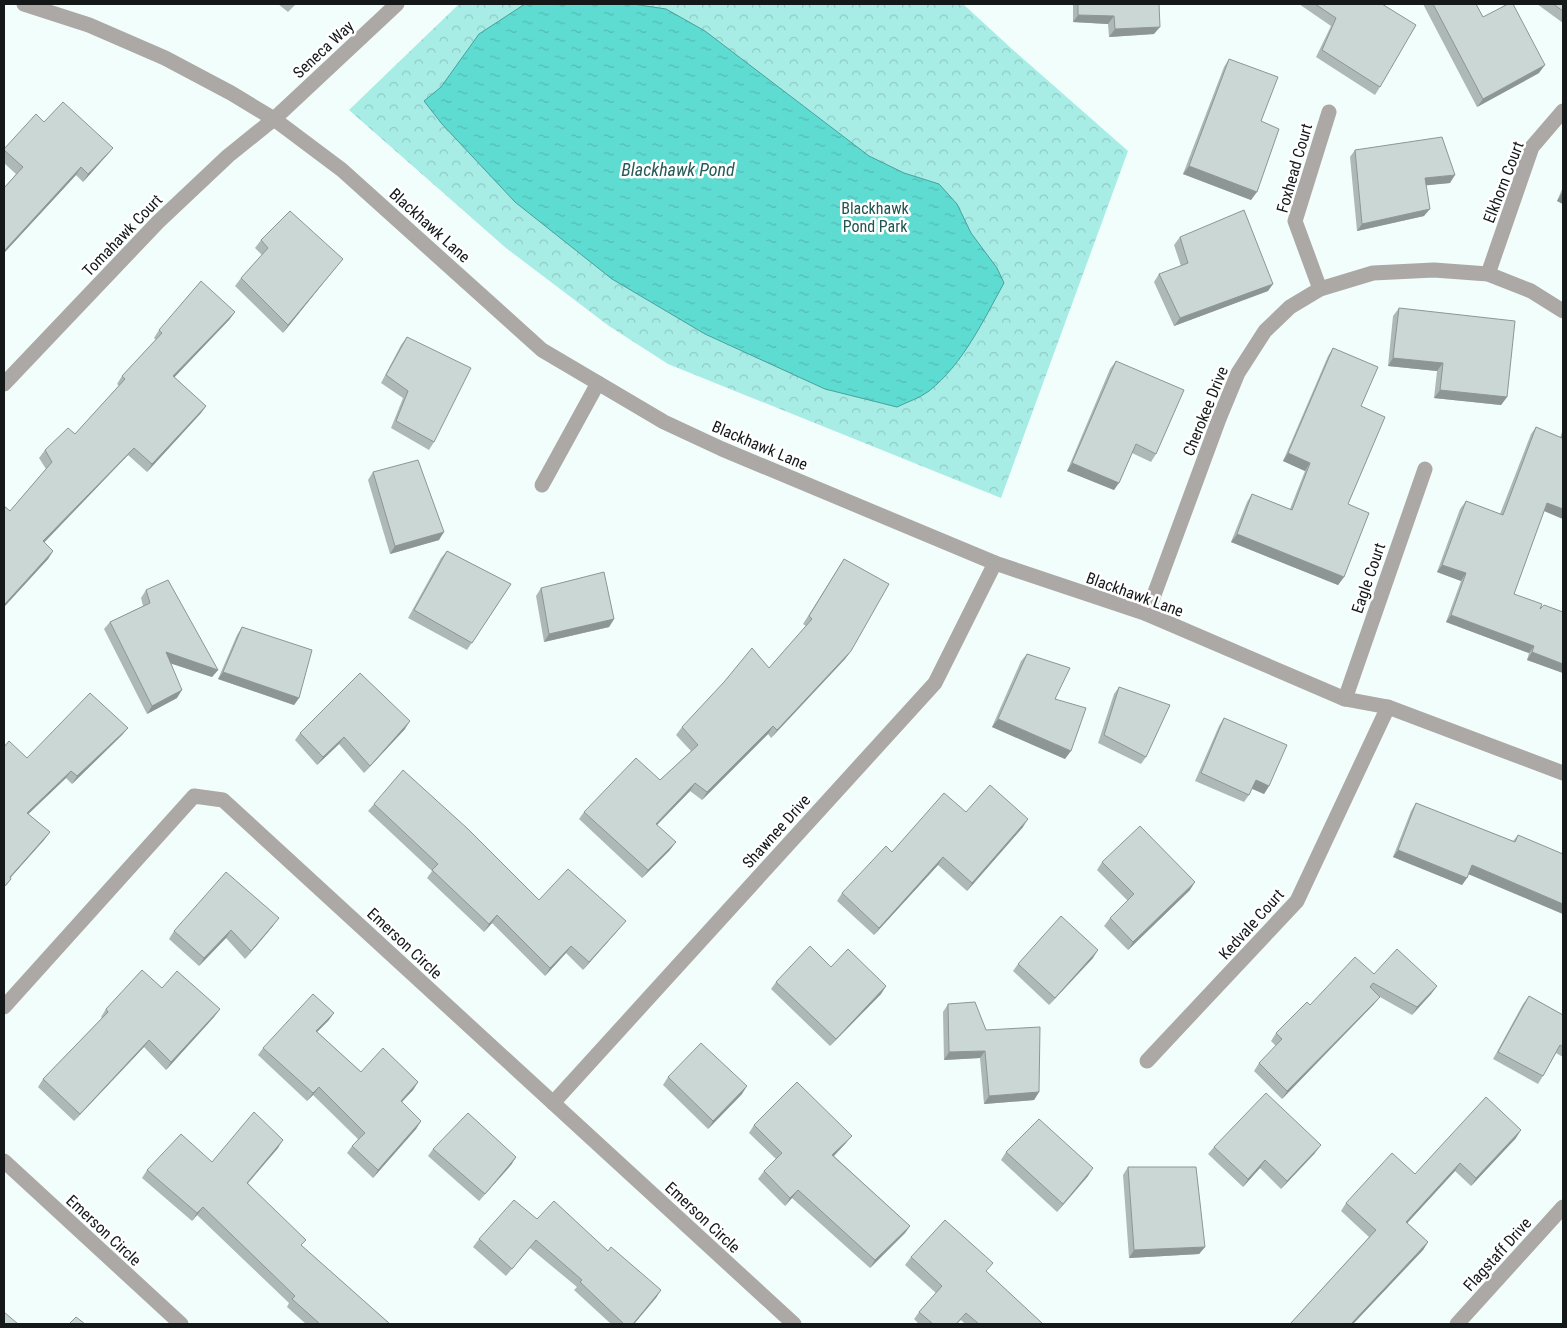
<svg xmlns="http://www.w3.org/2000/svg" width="1567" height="1328" viewBox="0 0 1567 1328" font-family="'Roboto Condensed',sans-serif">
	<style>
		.forest { fill: url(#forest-crowns) }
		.water { fill: url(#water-ripples); stroke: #48a19a }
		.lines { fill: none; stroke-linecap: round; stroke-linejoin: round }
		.street { stroke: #aca8a5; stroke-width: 15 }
		.wall { fill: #aeb9b7 }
		.shaded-wall { fill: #8d9695 }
		.building { fill: #cad7d5; stroke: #8d9695 }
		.labels { text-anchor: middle; stroke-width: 5; stroke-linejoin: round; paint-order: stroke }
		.street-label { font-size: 16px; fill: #141818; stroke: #fff }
		.park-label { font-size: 16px; fill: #205551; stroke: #fff }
		.water-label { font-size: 18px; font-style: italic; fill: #265b57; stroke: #fff }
	</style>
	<defs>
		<pattern id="forest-crowns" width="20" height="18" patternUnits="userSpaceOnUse" patternTransform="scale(1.25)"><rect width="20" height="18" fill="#a7ede6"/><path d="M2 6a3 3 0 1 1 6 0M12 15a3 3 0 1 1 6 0" fill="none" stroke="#8fcac5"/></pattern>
		<pattern id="water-ripples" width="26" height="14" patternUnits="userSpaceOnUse" patternTransform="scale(1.25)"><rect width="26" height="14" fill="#5fdcd2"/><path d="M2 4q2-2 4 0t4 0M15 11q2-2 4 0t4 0" fill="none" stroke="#52bcb4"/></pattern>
	</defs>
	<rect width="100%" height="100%" fill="#f1fefc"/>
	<!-- forest -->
	<polygon class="forest" points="459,4 963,4 1012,49 1128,151 1001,498 668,364 609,326 506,248 349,110"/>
	<!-- water -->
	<path class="water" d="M 525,4 L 633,4 L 666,9 L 705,31 L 869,156 L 904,173 L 939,184 L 957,204 L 971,233 L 997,268 L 1004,283 C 983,321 963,364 929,391 C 920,398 907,402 897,407 L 825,389 L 705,334 L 612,279 L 515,202 L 442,124 L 424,101 L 441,87 L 479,34 Z"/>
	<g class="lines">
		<!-- street -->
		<g class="street">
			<polyline points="24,4 89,25 165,58 231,93 274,119 342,170 542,350 664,422 722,449 995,563 1147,614 1345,699 1388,707 1563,773"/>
			<polyline points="1488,274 1532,147 1563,111"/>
			<polyline points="1320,289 1295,221 1329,112"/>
			<polyline points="4,384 158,222 228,156 274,119 397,4"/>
			<polyline points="542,485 598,383"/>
			<polyline points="1147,614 1219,419 1238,373 1265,331 1290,307 1320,289 1373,273 1434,270 1488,274 1531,291 1563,311"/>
			<polyline points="1345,699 1425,469"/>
			<polyline points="4,1007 194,796 223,800 794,1324"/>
			<polyline points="1147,1061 1297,901 1388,707"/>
			<polyline points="553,1103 935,683 995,563"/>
			<polyline points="4,1161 181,1324"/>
			<polyline points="1457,1324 1563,1207"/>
		</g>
	</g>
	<!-- wall -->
	<g class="wall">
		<polygon points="278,4 296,4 288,12"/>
		<polygon points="1073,4 1159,4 1154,34 1109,37 1108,24 1073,22"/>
		<polygon points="1299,4 1382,4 1380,87 1375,95 1316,57 1331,26"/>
		<polygon points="1423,4 1476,4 1483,17 1539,73 1477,107"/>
		<polygon points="1537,4 1563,4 1563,23"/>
		<polygon points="1229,59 1261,121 1251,200 1183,174 1224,67"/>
		<polygon points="44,122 113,148 107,155 83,182 76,175 4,253 4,188 16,174 4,163 4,149"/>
		<polygon points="1355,150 1450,183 1426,185 1424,216 1357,231 1350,157"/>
		<polygon points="1563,187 1563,204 1557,201"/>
		<polygon points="1180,237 1268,291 1174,326 1154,282 1159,274 1181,266 1174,245"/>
		<polygon points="261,240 337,266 283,333 235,286 241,278 262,255 255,248"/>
		<polygon points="1399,308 1507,397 1501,405 1434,398 1437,371 1388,366 1393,316"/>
		<polygon points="235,312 229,320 174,377 206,406 201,413 147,472 128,455 44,542 53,551 48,559 4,607 4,506 10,511 46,469 39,458 45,450 75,434 119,386 117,384 122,376 156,340 154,338 159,330"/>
		<polygon points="407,337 434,442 429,450 391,428 403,398 381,383 401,345"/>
		<polygon points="1333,348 1361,406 1348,504 1344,577 1338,585 1231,542 1247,502 1252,494 1290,509 1305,471 1283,461 1328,356"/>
		<polygon points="1116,361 1156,454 1151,462 1132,453 1114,490 1067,471 1110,369"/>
		<polygon points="1536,427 1560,438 1563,429 1563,519 1544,511 1514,594 1540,609 1563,612 1563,673 1527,660 1529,653 1446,622 1461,581 1437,572 1460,509 1466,501 1500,514 1531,434"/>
		<polygon points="373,472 439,540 390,554 368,480"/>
		<polygon points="447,551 511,584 467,650 408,618 441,558"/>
		<polygon points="844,559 851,651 845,659 771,738 768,734 702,800 690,791 657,825 670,850 642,878 579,819 584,812 660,780 691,751 676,735 682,727 769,668 806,626 803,624"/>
		<polygon points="541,588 614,619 609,627 544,642 536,596"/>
		<polygon points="146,590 218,670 212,677 171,663 177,698 147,714 104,629 110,622 143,606 141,598"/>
		<polygon points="242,627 299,698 294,705 218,679 237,635"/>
		<polygon points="1027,654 1055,699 1065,759 992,727 1021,661"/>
		<polygon points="1119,687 1146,757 1141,764 1098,743 1114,694"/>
		<polygon points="1224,718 1269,786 1264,794 1252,788 1249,795 1244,802 1195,781 1219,726"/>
		<polygon points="128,728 122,735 72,784 66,778 28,814 50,832 44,840 10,878 11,879 6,886 27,758"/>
		<polygon points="405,729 364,773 339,744 317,765 295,740 300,733"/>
		<polygon points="1416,803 1513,841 1518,835 1563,914 1468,874 1467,878 1462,885 1393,857 1411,811"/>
		<polygon points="374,804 539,900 620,928 583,970 566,953 545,976 492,923 484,932 427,878 432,871 368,811"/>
		<polygon points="966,812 1023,827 967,891 938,865 874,935 837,901 842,893 892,852"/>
		<polygon points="1102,862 1190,890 1128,950 1104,926 1110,918 1128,901 1097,870"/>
		<polygon points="273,926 245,959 226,938 199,966 169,939 174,931"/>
		<polygon points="1093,958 1049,1005 1013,971 1018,964"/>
		<polygon points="831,967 886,986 881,994 830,1046 771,989 776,982"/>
		<polygon points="1374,974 1437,986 1431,994 1412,1015 1380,997 1374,1004 1282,1099 1254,1071 1259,1063 1276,1046 1271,1041 1276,1033 1310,1005"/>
		<polygon points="162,988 220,1009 214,1017 166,1070 144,1047 74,1121 38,1087 43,1079 102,1018 101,1017 106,1009"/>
		<polygon points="1529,996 1563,1015 1563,1057 1556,1053 1543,1076 1538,1084 1493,1059 1523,1004"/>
		<polygon points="948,1004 986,1030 1039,1092 1034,1100 984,1104 980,1058 944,1060 943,1012"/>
		<polygon points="329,1020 317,1032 361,1072 418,1082 413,1090 402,1102 421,1121 416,1129 373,1178 347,1153 352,1146 358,1139 313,1095 307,1101 258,1055 263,1048"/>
		<polygon points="668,1077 742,1094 708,1129 663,1085"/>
		<polygon points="754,1125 846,1143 834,1156 910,1226 905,1233 870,1268 792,1198 785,1206 758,1179 764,1171 776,1159 749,1133"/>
		<polygon points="1516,1138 1471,1186 1455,1171 1407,1223 1428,1242 1423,1250 1353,1324 1290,1324 1369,1237 1341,1211 1346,1203 1415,1174"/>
		<polygon points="1214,1147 1315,1153 1281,1189 1260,1168 1243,1187 1208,1154"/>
		<polygon points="278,1148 248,1183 302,1246 390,1324 306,1324 287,1307 289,1303 197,1215 192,1221 142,1178 147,1170 212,1162"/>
		<polygon points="433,1149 516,1157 511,1165 479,1201 428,1156"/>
		<polygon points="1006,1152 1088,1176 1057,1212 1001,1160"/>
		<polygon points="1128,1167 1205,1247 1199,1254 1129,1258 1123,1175"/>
		<polygon points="537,1219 608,1251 661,1290 634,1324 611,1324 574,1290 577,1287 530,1248 506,1276 473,1247 479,1239"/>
		<polygon points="911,1257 987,1272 1043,1324 965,1324 961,1320 957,1324 919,1324 914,1319 919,1312 936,1293 905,1265"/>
	</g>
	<!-- shaded-wall -->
	<g class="shaded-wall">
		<polygon points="1078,15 1114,16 1108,24 1073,22"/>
		<polygon points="1160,27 1154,34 1109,37 1115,29"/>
		<polygon points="1545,65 1539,73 1477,107 1483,99"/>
		<polygon points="113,148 107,155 83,182 88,174"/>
		<polygon points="1189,166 1257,192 1251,200 1183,174"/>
		<polygon points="81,167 76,175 4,253 4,251"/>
		<polygon points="1455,175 1450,183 1420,186 1425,178"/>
		<polygon points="1562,193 1563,194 1563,204 1557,201"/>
		<polygon points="1430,209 1424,216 1357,231 1362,224"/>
		<polygon points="343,259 337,266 283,333 288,325"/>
		<polygon points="1273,284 1268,291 1174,326 1180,318"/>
		<polygon points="235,312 229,320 168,384 173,376"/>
		<polygon points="1393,358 1443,363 1437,371 1388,366"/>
		<polygon points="1440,390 1507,397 1501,405 1434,398"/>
		<polygon points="206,406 201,413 147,472 152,464"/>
		<polygon points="134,448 128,455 38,549 43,541"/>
		<polygon points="1288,453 1310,463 1305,471 1283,461"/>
		<polygon points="1072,463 1119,483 1114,490 1067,471"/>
		<polygon points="1547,503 1563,509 1563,519 1542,510"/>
		<polygon points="444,532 439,540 390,554 395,546"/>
		<polygon points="1237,534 1344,577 1338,585 1231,542"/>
		<polygon points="53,551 48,559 4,607 4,605"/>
		<polygon points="1442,565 1466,573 1461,581 1437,572"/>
		<polygon points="1451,615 1534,646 1529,653 1446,622"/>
		<polygon points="614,619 609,627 544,642 549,634"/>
		<polygon points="851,651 845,659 771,738 777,730"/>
		<polygon points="166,652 218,670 212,677 160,660"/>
		<polygon points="1532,652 1563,664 1563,673 1527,660"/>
		<polygon points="223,672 299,698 294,705 218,679"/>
		<polygon points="182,690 177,698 147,714 152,706"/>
		<polygon points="998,719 1071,751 1065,759 992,727"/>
		<polygon points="410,721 405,729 364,773 370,766"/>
		<polygon points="773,726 768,734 702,800 707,792"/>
		<polygon points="128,728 122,735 72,784 77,776"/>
		<polygon points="344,737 339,744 317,765 323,757"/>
		<polygon points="71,771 66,778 21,821 27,813"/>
		<polygon points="1256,780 1269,786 1264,794 1250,788"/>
		<polygon points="695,783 690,791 651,831 656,824"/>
		<polygon points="1028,819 1023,827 967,891 972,883"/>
		<polygon points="50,832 44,840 4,885 10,877"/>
		<polygon points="676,842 670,850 642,878 648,870"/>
		<polygon points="1398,850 1467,878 1462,885 1393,857"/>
		<polygon points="943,857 938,865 874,935 879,928"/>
		<polygon points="1472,865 1563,904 1563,914 1466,873"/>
		<polygon points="1195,882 1190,890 1128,950 1133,942"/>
		<polygon points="497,915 492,923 484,932 489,924"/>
		<polygon points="279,918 273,926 245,959 251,951"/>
		<polygon points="626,921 620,928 583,970 589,962"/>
		<polygon points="231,930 226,938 199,966 204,958"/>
		<polygon points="571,946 566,953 545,976 550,968"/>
		<polygon points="1098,950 1093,958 1049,1005 1055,998"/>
		<polygon points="886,986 881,994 830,1046 836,1039"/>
		<polygon points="1437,986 1431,994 1412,1015 1417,1007"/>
		<polygon points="1380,997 1374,1004 1282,1099 1287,1091"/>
		<polygon points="220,1009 214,1017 166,1070 171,1062"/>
		<polygon points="334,1013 329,1020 310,1039 316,1031"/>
		<polygon points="149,1040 144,1047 74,1121 80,1114"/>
		<polygon points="985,1051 980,1058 944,1060 949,1052"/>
		<polygon points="418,1082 413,1090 396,1108 401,1101"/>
		<polygon points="747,1086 742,1094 708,1129 713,1121"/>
		<polygon points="319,1087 313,1095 307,1101 313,1093"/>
		<polygon points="1039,1092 1034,1100 984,1104 989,1096"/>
		<polygon points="421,1121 416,1129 373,1178 378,1170"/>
		<polygon points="1521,1130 1516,1138 1471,1186 1476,1178"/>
		<polygon points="852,1136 846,1143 827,1163 832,1155"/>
		<polygon points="283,1140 278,1148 242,1190 247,1183"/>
		<polygon points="1321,1145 1315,1153 1281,1189 1287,1181"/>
		<polygon points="516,1157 511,1165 479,1201 485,1194"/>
		<polygon points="1265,1160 1260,1168 1243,1187 1248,1179"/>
		<polygon points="1460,1163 1455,1171 1401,1230 1406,1222"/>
		<polygon points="1093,1168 1088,1176 1057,1212 1063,1204"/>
		<polygon points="798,1190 792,1198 785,1206 790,1198"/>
		<polygon points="203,1207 197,1215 192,1221 197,1213"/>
		<polygon points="910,1226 905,1233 870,1268 875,1260"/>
		<polygon points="1428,1242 1423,1250 1353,1324 1351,1324"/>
		<polygon points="1205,1247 1199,1254 1129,1258 1134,1250"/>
		<polygon points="661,1290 656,1298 634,1324 633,1324"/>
	</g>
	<!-- building -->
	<g class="building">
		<polygon points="1078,4 1159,4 1160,27 1115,29 1114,16 1078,15"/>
		<polygon points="1315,4 1382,4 1416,25 1380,87 1322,50 1336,18"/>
		<polygon points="1433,4 1476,4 1483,17 1508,4 1513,4 1545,65 1483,99"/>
		<polygon points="1553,4 1563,4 1563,11"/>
		<polygon points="1229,59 1278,77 1261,121 1279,129 1257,192 1189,166"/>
		<polygon points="63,102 113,148 88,174 81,167 4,251 4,188 23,167 4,150 4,149 36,114 44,122"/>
		<polygon points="1442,137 1455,175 1425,178 1430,209 1362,224 1355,150"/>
		<polygon points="1244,210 1273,284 1180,318 1159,274 1188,263 1180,237"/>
		<polygon points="290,211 343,259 288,325 241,278 268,248 261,240"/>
		<polygon points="201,281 235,312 173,376 206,406 152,464 134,448 43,541 53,551 4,605 4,506 10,511 52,462 45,450 68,428 75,434 125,379 122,376 162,333 159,330"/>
		<polygon points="1399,308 1515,321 1507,397 1440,390 1443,363 1393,358"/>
		<polygon points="407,337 471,368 434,442 396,421 408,391 386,375"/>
		<polygon points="1333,348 1378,367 1361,406 1385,417 1348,504 1369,513 1344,577 1237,534 1252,494 1292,510 1310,463 1288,453"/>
		<polygon points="1116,361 1184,390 1156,454 1136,444 1119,483 1072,463"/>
		<polygon points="1536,427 1562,438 1563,434 1563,509 1547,503 1514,594 1542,604 1540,609 1544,605 1563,612 1563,664 1532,652 1534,646 1451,615 1466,573 1442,565 1466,501 1503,515"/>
		<polygon points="418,460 444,532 395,546 373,472"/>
		<polygon points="447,551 511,584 472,643 414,610"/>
		<polygon points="844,559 889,584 851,651 777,730 773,726 707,792 695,783 656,824 676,842 648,870 584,812 636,758 660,780 698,745 682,727 724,682 752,648 769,668 812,619 809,616"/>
		<polygon points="604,572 614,619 549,634 541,588"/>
		<polygon points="168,580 218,670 166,652 182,690 152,706 110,622 150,603 146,590"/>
		<polygon points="242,627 312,650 299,698 223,672"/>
		<polygon points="1027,654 1070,668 1055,699 1086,708 1071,751 998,719"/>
		<polygon points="360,673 410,721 370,766 344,737 323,757 300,733"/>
		<polygon points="1119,687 1170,705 1146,757 1104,735"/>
		<polygon points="90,693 128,728 77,776 71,771 27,813 50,832 10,877 11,879 4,887 4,747 9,741 27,758"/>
		<polygon points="1224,718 1287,745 1269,786 1256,780 1249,795 1201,773"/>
		<polygon points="403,770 468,829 539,900 568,869 626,921 589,962 571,946 550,968 497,915 489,924 432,870 438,864 374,804"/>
		<polygon points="990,785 1028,819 972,883 943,857 879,928 842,893 886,846 892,852 944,793 966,812"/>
		<polygon points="1416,803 1515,842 1518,835 1563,854 1563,904 1472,865 1467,878 1398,850"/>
		<polygon points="1140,826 1195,882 1133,942 1110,918 1134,894 1102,862"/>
		<polygon points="226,872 279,918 251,951 231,930 204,958 174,931"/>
		<polygon points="1061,916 1098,950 1055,998 1018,964"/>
		<polygon points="810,946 831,967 848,949 886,986 836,1039 776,982"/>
		<polygon points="1397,949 1437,986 1417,1007 1373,983 1370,987 1380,997 1287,1091 1259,1063 1282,1039 1276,1033 1307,1002 1310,1005 1355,957 1374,974"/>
		<polygon points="142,970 162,988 177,971 220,1009 171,1062 149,1040 80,1114 43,1079 108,1012 106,1009"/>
		<polygon points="313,994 334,1013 316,1031 361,1072 383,1048 418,1082 401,1101 421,1121 378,1170 352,1146 365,1133 319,1087 313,1093 263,1048"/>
		<polygon points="1529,996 1563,1015 1563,1047 1560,1045 1543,1076 1498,1052"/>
		<polygon points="975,1002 986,1030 1040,1027 1039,1092 989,1096 985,1051 949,1052 948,1004"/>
		<polygon points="701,1043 747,1086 713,1121 668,1077"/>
		<polygon points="797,1082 852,1136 832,1155 910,1226 875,1260 798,1190 790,1198 764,1171 782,1153 754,1125"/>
		<polygon points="1266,1093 1321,1145 1287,1181 1265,1160 1248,1179 1214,1147"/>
		<polygon points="1486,1097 1521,1130 1476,1178 1460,1163 1406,1222 1428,1242 1351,1324 1290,1324 1376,1230 1346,1203 1392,1153 1415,1174"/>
		<polygon points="254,1112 283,1140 247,1183 306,1240 301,1245 390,1324 320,1324 292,1299 295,1296 203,1207 197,1213 147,1170 181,1134 212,1162"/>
		<polygon points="468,1113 516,1157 485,1194 433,1149"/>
		<polygon points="1039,1119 1093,1168 1063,1204 1006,1152"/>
		<polygon points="1128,1167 1196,1167 1205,1247 1134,1250"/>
		<polygon points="514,1200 537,1219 554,1201 608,1251 611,1247 661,1290 633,1324 624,1324 580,1282 582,1280 536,1240 512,1269 479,1239"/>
		<polygon points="945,1220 993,1263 986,1271 1043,1324 979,1324 966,1313 956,1324 933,1324 919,1312 942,1286 911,1257"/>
		<polygon points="4,1312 18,1324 4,1324"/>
		<polygon points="76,1317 85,1324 69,1324"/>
	</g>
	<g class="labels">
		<!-- street labels -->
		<g class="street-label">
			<text transform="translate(323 49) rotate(-43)" y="6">Seneca Way</text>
			<text transform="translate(1294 168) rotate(-74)" y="6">Foxhead Court</text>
			<text transform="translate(1503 182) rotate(-69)" y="6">Elkhorn Court</text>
			<text transform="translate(430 225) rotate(42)" y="6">Blackhawk Lane</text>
			<text transform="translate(122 235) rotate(-46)" y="6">Tomahawk Court</text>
			<text transform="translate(1205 411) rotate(-68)" y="6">Cherokee Drive</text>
			<text transform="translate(760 445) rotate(23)" y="6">Blackhawk Lane</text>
			<text transform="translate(1368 578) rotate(-71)" y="6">Eagle Court</text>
			<text transform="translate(1135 594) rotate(20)" y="6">Blackhawk Lane</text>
			<text transform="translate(776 831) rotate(-48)" y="6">Shawnee Drive</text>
			<text transform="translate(1251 924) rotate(-48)" y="6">Kedvale Court</text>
			<text transform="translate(405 943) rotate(43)" y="6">Emerson Circle</text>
			<text transform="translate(703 1217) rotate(43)" y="6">Emerson Circle</text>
			<text transform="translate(104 1230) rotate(43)" y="6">Emerson Circle</text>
			<text transform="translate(1497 1254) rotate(-48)" y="6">Flagstaff Drive</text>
		</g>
		<!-- park labels -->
		<g class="park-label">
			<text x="875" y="214">Blackhawk<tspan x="875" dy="18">Pond Park</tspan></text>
		</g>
		<!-- water labels -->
		<g class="water-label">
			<text x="678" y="176">Blackhawk Pond</text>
		</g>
	</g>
	<!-- border -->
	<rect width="1567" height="1328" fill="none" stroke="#141818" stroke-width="10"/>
</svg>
